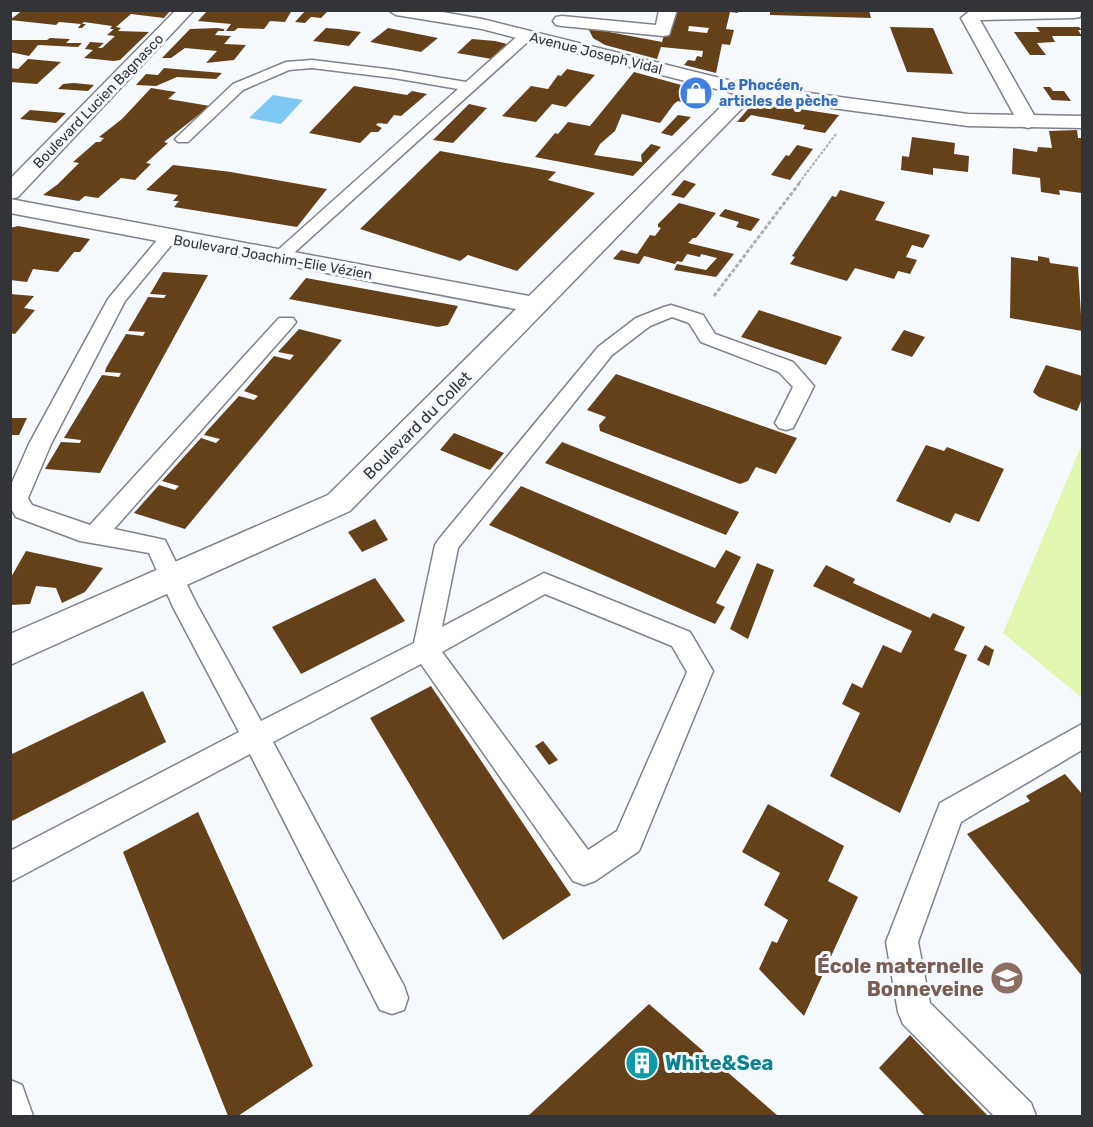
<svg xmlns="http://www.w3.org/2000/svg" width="1093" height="1127" viewBox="0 0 1093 1127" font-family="Rubik,sans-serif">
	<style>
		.green { fill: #e1f6ae }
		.water { fill: #7dc8f5 }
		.building { fill: #65411a; fill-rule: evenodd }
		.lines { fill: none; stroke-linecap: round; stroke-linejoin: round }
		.service-casing { stroke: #7f8288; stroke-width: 3 }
		.minor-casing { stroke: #7f8288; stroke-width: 3 }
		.tertiary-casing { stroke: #7f8288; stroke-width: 3 }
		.path-far1 { stroke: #adafb4; stroke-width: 2; stroke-dasharray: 3 1.5; stroke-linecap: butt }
		.path { stroke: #adafb4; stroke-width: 3; stroke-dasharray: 4 2; stroke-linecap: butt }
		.service { fill: #fff; fill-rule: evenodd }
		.minor { fill: #fff; fill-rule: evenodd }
		.tertiary { fill: #fff; fill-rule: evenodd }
		.labels { text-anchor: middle; stroke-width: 6; stroke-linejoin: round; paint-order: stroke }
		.far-street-label { font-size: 14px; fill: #333437; stroke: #f6f9fe }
		.far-shop-label { font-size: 14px; font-weight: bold; fill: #366cbe; stroke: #f6f9fe; text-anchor: start }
		.street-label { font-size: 16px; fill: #333437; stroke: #f6f9fe }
		.near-education-label { font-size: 20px; font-weight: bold; fill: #785e54; stroke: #f6f9fe; text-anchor: end }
		.near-culture-label { font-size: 20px; font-weight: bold; fill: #0d838f; stroke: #f6f9fe; text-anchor: start }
	</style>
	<rect width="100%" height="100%" fill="#f6f9fe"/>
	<!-- green -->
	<polygon class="green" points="1082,444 1082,698 1003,633"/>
	<!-- water -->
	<polygon class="water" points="273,95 303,100 281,124 249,118"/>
	<!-- building -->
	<g class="building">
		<polygon points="23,10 171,10 164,18 131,14 116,27 121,28 118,31 149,32 120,60 114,61 84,58 93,50 85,49 90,42 104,43 98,48 102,48 115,36 107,35 114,29 110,29 112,26 84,22 82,24 86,24 82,28 78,28 81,24 59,22 56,25 10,20"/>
		<polygon points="208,10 292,10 285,22 270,21 264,29 238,28 234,31 226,31 231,24 198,21"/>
		<polygon points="306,10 329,10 321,18 311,17 305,23 295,22"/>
		<path d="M 675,10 L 738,10 L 738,13 L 730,12 L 726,29 L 734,30 L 730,45 L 722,44 L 716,73 L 684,65 L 688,60 L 695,61 L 697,56 L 702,57 L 703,51 L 661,47 L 657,59 L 605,45 L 593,38 L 588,28 L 662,42 L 667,24 ZM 689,26 L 709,28 L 707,33 L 688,31 Z"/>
		<polygon points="770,10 869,10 871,18 770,15"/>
		<polygon points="890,27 933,28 953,74 907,72"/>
		<polygon points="1036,27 1079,27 1082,30 1078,30 1082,36 1052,36 1055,42 1037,43 1046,55 1030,55 1014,32 1040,32"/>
		<polygon points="217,28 224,29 224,31 218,31 215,35 231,36 224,44 246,45 234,60 206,63 217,51 185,48 171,58 162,58 190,29"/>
		<polygon points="326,28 339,29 361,32 349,46 313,41"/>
		<polygon points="388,28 438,38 421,52 370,42"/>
		<polygon points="50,38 70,39 66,43 82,43 78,47 38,45 29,56 10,52 10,40 47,40"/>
		<polygon points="472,39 495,41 507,44 492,59 457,53"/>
		<polygon points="28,59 61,62 37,84 10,82 10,68 18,69"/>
		<polygon points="164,68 222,73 216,79 177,77 156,86 136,85 146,74 158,75"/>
		<polygon points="567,69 595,75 566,107 552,104 536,122 502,116 531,86 548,89 558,75 561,76"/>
		<polygon points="634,72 714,94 701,107 678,101 674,104 660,123 622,114 615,131 600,144 594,155 642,162 641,155 651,144 661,147 633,176 535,157 555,133 558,134 568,122 590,126"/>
		<polygon points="74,83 94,85 88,91 58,89 63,84"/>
		<polygon points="354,86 407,95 412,91 427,94 401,116 394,115 387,124 378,123 376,125 382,128 378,132 371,132 360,143 309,133"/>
		<polygon points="1043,87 1050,87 1053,91 1064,91 1071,101 1052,100"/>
		<polygon points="151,88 176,92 168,99 210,106 164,142 168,143 146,163 151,164 135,180 121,178 98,198 85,196 79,201 43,195 58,184 79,163 73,162 96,142 100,142 104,138 99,137 122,119"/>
		<polygon points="754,102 839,115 825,133 803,129 805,125 751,115 744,122 737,122"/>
		<polygon points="469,104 487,108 453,143 433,140"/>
		<polygon points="30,110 66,113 56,123 20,119"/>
		<polygon points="678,115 691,117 672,136 661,133"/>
		<polygon points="1077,130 1078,138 1082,138 1082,193 1059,190 1060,195 1041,192 1040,178 1012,174 1013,148 1037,152 1038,147 1052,148 1049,131"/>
		<polygon points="912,137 955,143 954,154 969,156 968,172 933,168 933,175 901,170 902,156 909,157"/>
		<polygon points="797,145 813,149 790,180 771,175 786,155 789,156"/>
		<polygon points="440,151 556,172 548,180 595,193 517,271 468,255 460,261 360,229"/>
		<polygon points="173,165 231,172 327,189 297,227 174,207 179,201 173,201 178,195 146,190"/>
		<polygon points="684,180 696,184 684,198 671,195"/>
		<polygon points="840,190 885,202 875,220 930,235 923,248 912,245 906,257 917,260 910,274 898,271 894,279 855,268 847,281 790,264 795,257 792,256 832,196 836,197"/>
		<polygon points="679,203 716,213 696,238 693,238 688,243 734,254 716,277 674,270 677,264 706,270 717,258 701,254 700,257 687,254 682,262 677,261 675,264 644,256 639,264 613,259 621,250 637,254 650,235 655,236 661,228 658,227 658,224"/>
		<polygon points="725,209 760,219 751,231 736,227 739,222 719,216"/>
		<polygon points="18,226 90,239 80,252 74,252 58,272 33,269 27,282 10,280 10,228"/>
		<polygon points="1038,256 1049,258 1050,263 1078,267 1082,331 1010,318 1011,257 1038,261"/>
		<polygon points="163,272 208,275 100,473 45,469 61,442 80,443 81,440 64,438 102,375 119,377 121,373 105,372 106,368 126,334 143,336 145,332 128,331 148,297 164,298 166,295 150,294"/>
		<polygon points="306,278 458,306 448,325 438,327 289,299"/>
		<polygon points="10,294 34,296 24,308 35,310 15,334 10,333"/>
		<polygon points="759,310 842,337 826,365 741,337"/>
		<polygon points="299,329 342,340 185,529 134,513 159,485 175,490 179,486 162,481 201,438 216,443 220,439 204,435 207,431 239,396 254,400 258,396 244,391 274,356 290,360 294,355 278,352"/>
		<polygon points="904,330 925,337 912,357 891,350"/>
		<polygon points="1046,365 1082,376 1082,399 1077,411 1039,397 1033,392"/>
		<polygon points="616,374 777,431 797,438 776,474 756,467 748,481 740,484 600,431 599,425 606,417 587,410"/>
		<polygon points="10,418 27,418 19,435 10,435"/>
		<polygon points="454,433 504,453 490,470 440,450"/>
		<polygon points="562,442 739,512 726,535 545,463"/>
		<polygon points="926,445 944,451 947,447 1004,469 979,522 955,513 950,523 896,501"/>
		<polygon points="521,486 715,568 726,550 741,557 716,603 725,607 715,624 489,525"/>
		<polygon points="375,519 388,540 362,552 348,532"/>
		<polygon points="26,551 103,568 85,592 62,603 56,588 36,586 30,604 10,605 10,579"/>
		<polygon points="757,563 774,570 748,639 730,629"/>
		<polygon points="826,565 855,579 853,583 930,618 933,613 965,627 954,650 967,655 900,813 830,776 860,713 842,704 852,683 862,688 883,645 901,653 912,631 813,586"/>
		<polygon points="375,578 405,621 301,674 272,627"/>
		<polygon points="985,645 994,650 989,666 977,660"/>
		<polygon points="431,686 571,895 503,940 370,718"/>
		<polygon points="143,691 166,742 10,822 10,755"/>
		<polygon points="543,741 558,760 549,765 535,746"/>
		<polygon points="1065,774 1082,794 1082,976 967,834 1030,801 1026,796"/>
		<polygon points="768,804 844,846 828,881 858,897 804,1016 759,969 772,941 777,943 788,920 764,905 780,873 742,852"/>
		<polygon points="198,812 313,1066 238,1116 228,1116 123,852"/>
		<polygon points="649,1004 778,1116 528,1116"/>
		<polygon points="910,1035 951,1078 988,1116 925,1116 879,1068"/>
	</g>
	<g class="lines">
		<defs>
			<g id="service">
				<polygon points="527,31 534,35 532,38 285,261 273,261 270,257 458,89 394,78 312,68 289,70 243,90 188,142 178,142 175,139 233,84 286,62 312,60 394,70 466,82 522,32"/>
				<path d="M 169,232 L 175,233 L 178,237 L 125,301 L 51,444 L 28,498 L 32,505 L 90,525 L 279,318 L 293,318 L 296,322 L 293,326 L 114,529 L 165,540 L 196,603 L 261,721 L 414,643 L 435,545 L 439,539 L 598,347 L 636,318 L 664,307 L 671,305 L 703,315 L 715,334 L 793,362 L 814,386 L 793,428 L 786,430 L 779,428 L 775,423 L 793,387 L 779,372 L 701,342 L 689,323 L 672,317 L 650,326 L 612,355 L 458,548 L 442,627 L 544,573 L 690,632 L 713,671 L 639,851 L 595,881 L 584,885 L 573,881 L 421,664 L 273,742 L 404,986 L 408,998 L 404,1010 L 392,1014 L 380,1010 L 250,754 L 10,882 L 10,851 L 239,732 L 173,607 L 149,553 L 80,541 L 16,517 L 10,507 L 10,487 L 29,444 L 108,299 L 163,233 ZM 545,594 L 672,646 L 687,672 L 617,831 L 588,850 L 442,652 Z"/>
				<polygon points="1082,724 1082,750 961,822 918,942 930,1003 1031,1103 1036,1116 994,1116 903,1024 898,1012 886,942 940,803"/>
				<polygon points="10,1080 22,1085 33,1116 10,1116"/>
			</g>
			<g id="minor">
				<polygon points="176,10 194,10 18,197 10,199 10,179"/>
				<polygon points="659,10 677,10 669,35 663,36 562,26 556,25 553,21 556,17 562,16 656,25"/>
				<polygon points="971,10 1082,10 1080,17 1074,18 980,20 1038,122 1035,126 1028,128 1021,126 1018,122 961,18"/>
				<polygon points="748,85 755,87 758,91 755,95 350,511 10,665 10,634 328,495 516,309 10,213 10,199 529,296 741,87"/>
			</g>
			<polygon id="tertiary" points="388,10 431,10 482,19 748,85 968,114 1082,116 1082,128 968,126 748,97 482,29 396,15"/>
		</defs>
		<!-- service casing -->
		<use href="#service" class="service-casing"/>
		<!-- minor casing -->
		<use href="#minor" class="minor-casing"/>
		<!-- tertiary casing -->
		<use href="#tertiary" class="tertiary-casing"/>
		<!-- path-far1 -->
		<polyline class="path-far1" points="799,183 836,134"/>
		<!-- path -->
		<polyline class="path" points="714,296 801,181"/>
		<!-- service -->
		<use href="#service" class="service"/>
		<!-- minor -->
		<use href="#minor" class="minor"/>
		<!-- tertiary -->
		<use href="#tertiary" class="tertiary"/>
	</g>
	<!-- icons -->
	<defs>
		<symbol id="shop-disc" viewBox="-11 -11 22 22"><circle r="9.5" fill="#3f7fe0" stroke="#f6f9fe"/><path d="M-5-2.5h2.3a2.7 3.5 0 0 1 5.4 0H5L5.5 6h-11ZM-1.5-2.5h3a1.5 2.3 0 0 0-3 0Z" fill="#fff"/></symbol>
		<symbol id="school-disc" viewBox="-11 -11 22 22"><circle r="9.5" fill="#8d6e63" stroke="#f6f9fe"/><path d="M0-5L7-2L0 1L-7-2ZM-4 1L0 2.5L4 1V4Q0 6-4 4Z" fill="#fff"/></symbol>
		<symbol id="building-disc" viewBox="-11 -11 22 22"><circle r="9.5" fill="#0f9aa8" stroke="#f6f9fe"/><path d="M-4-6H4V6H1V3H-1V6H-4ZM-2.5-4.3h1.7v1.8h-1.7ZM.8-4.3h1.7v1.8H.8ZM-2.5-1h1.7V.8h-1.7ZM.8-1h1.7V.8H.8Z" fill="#fff"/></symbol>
	</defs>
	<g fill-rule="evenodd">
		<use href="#shop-disc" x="677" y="74" width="38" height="38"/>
		<use href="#school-disc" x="988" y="959" width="38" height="38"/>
		<use href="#building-disc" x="623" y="1044" width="38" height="38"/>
	</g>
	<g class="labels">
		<!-- far-street labels -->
		<g class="far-street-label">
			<text transform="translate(596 53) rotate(14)" y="5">Avenue Joseph Vidal</text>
			<text transform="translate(98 101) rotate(-46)" y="5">Boulevard Lucien Bagnasco</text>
			<text transform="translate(273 257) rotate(10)" y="5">Boulevard Joachim-Elie Vézien</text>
		</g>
		<!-- far-shop labels -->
		<g class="far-shop-label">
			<text x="719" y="90">Le Phocéen,<tspan x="719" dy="16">articles de pèche</tspan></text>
		</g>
		<!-- street labels -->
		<g class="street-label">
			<text transform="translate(417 425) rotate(-45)" y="6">Boulevard du Collet</text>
		</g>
		<!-- near-education labels -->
		<g class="near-education-label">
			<text x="984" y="973">École maternelle<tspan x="984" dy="23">Bonneveine</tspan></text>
		</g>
		<!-- near-culture labels -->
		<g class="near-culture-label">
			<text x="665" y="1070">White&amp;Sea</text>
		</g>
	</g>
	<!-- border -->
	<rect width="1093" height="1127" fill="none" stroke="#333437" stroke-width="24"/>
</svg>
